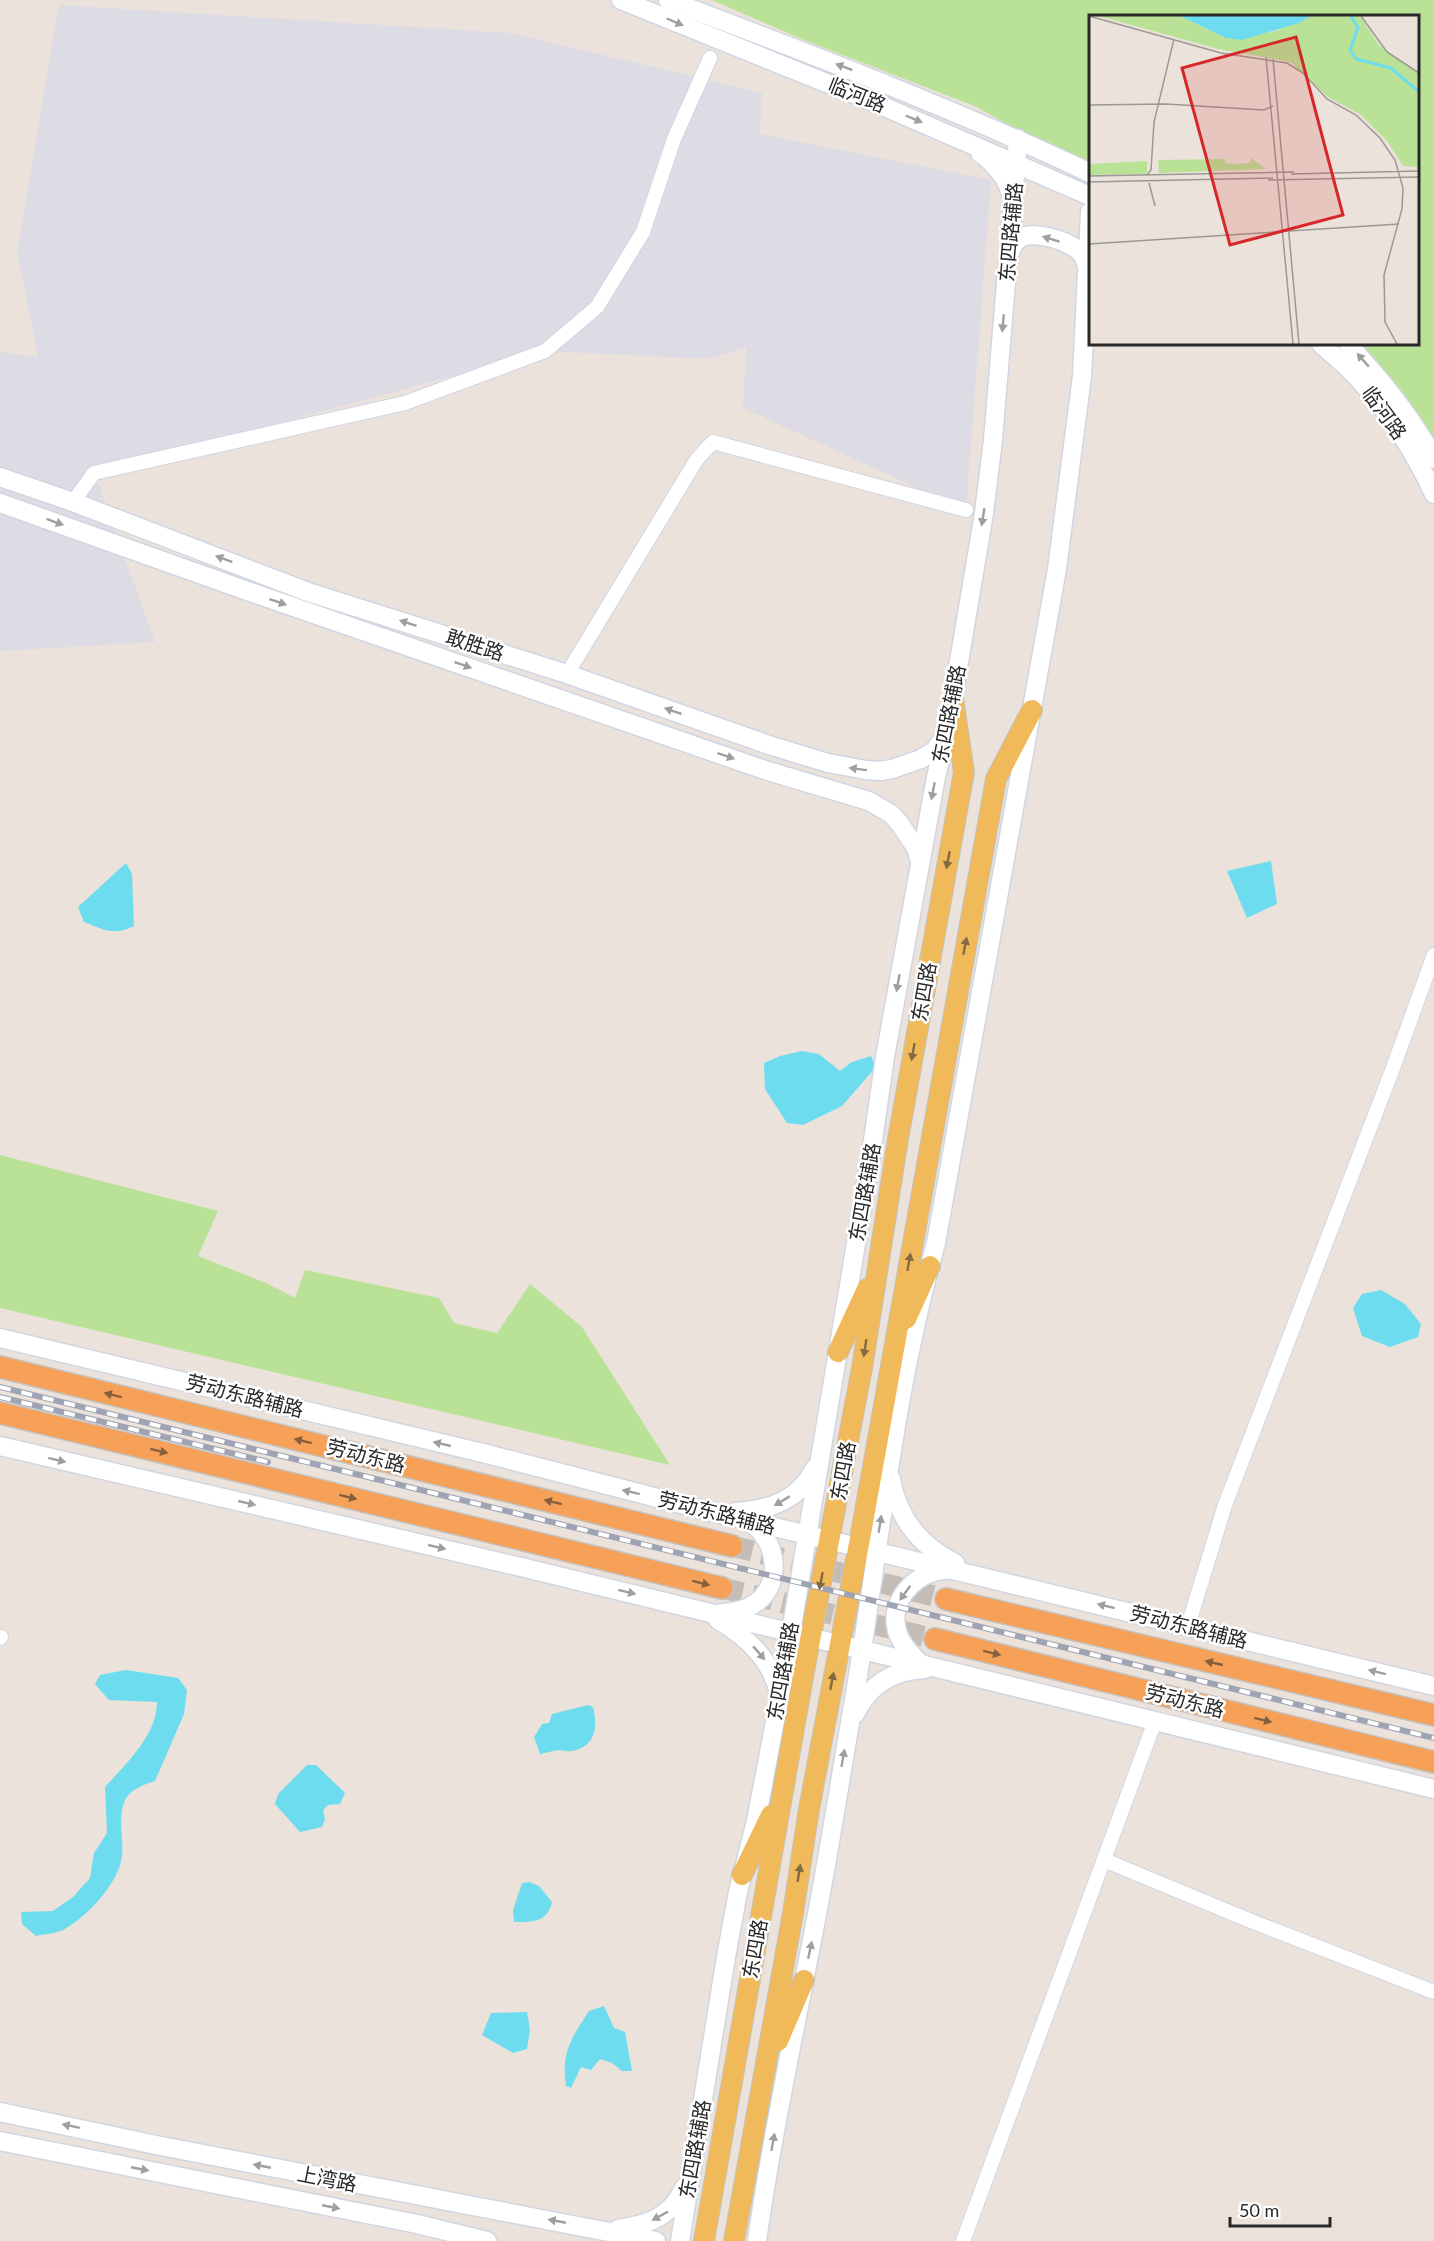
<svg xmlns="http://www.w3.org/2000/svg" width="1434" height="2241" viewBox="0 0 1434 2241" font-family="Lato,'Noto Sans SC',sans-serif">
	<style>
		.industrial { fill: #dddbe4 }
		.green { fill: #bae297 }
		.water { fill: #6ddcee }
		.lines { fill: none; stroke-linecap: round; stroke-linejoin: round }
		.trunk-tunnel { stroke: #c4bdb7; stroke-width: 21; stroke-dasharray: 21 10; stroke-linecap: butt }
		.minor-casing { stroke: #d0d6e2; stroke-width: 16 }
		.secondary-casing { stroke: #d0d6e2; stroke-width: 21 }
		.primary-casing { stroke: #c3c3c3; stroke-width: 22 }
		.trunk-casing { stroke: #c3c3c3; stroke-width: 24 }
		.minor { stroke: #fff; stroke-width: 14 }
		.secondary { stroke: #fff; stroke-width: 18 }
		.primary { stroke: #f0ba5b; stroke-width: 20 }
		.trunk { stroke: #f6a058; stroke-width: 21 }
		.rail-casing { stroke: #9ea4b4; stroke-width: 6 }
		.rail { stroke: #fff; stroke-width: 4; stroke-dasharray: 11; stroke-linecap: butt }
		.oneway { fill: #9f9f9f }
		.oneway2 { fill: #836a40 }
		.oneway3 { fill: #855f3e }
		.labels { text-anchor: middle; stroke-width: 5; stroke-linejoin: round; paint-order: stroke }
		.street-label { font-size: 20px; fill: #292929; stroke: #fff }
		.inset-river { fill: none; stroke: #6ddcee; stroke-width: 3 }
		.inset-road { fill: none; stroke: #9d9894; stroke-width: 1.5 }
		.view { fill: #d62828; fill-opacity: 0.15; stroke: #d62828; stroke-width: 3 }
		.inset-edge { fill: none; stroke: #292929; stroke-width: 3 }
	</style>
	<rect width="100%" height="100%" fill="#ebe2db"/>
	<!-- industrial -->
	<polygon class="industrial" points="59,5 511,33 762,93 760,134 991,180 966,510 743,408 746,347 709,359 545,351 94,473 155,642 0,651 0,352 38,357 17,252"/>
	<!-- green -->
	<g class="green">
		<polygon points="712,0 1434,0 1434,441 1412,406 1360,344 1418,344 1418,16 1090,16 1090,164 1014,128 977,107 799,38"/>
		<polygon points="0,1155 218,1211 198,1256 266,1283 295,1298 305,1270 439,1298 454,1323 497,1333 530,1284 582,1327 670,1465 0,1308"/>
	</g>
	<!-- water -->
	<g class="water">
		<polygon points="1271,861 1277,904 1247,918 1227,871"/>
		<path d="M 126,863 L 132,874 L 134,926 C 114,936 104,930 84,922 L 78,907 Z"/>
		<polygon points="802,1051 819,1054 840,1071 852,1062 871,1056 876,1067 842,1106 803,1125 787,1123 765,1089 764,1063 780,1056"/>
		<polygon points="1381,1290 1405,1304 1421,1324 1418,1337 1390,1347 1362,1336 1353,1308 1362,1294"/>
		<path d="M 126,1670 L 178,1678 L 187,1690 L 184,1714 L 155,1781 C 144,1785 130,1789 125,1800 C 117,1818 124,1838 122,1856 C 119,1883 87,1917 63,1930 C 55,1934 44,1934 36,1936 L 22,1924 L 21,1912 L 53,1911 L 73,1897 L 90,1878 L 94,1853 L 107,1833 L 105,1787 C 126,1764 157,1735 157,1702 L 109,1700 L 95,1684 L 100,1675 Z"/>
		<path d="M 588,1705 L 593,1707 C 598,1726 596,1747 572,1751 C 568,1752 563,1750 558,1750 C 552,1751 546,1753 540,1754 L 534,1737 L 542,1724 L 549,1723 L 552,1714 Z"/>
		<polygon points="307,1765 316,1765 345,1793 340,1804 328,1805 323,1810 325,1819 322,1827 300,1832 275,1804 278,1794"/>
		<path d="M 529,1882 L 539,1886 L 552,1902 C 547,1923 532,1922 514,1922 L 513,1910 L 522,1883 Z"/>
		<path d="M 604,2006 L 614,2028 L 625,2032 L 632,2071 L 622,2071 L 612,2063 L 600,2059 L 591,2070 L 581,2067 L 571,2088 L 566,2086 C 561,2052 571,2039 589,2011 Z"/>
		<polygon points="527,2012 530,2030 527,2049 513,2053 482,2035 491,2013"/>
	</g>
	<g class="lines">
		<!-- trunk-tunnel -->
		<g class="trunk-tunnel">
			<polyline points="732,1546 946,1599"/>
			<polyline points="722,1588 935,1639"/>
		</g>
		<defs>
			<g id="minor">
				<polyline points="73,502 94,473 405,403 545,351 597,307 643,232 674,139 710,58"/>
				<polyline points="567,674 697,459 713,442 966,510"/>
				<polyline points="1188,1626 1225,1505 1393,1068 1434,955"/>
				<polyline points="0,1638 1,1637"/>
				<polyline points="1104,1860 1251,1921 1434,1992"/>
				<polyline points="963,2241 1155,1721"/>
			</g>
			<g id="secondary">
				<polyline points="621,0 871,101 1090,196"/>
				<path d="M 668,0 C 810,54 953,108 1090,173"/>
				<path d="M 980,153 C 995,164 1008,179 1012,198"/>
				<path d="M 1009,255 C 1011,249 1013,243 1019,239 C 1031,229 1070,241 1080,252 C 1085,257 1086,263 1088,269"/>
				<path d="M 1321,344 C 1335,357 1352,370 1364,385 C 1392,417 1416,455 1434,494"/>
				<path d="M 1348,344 C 1380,379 1412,417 1434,459"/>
				<polyline points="0,477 73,502 308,592 567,674 772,746 828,763 866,770 880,771 892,769 921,759 934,751 945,736"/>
				<polyline points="0,503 256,594 765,770 869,801 891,814 900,824 916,848 920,861"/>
				<polyline points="0,1338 487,1454 708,1511 1434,1686"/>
				<polyline points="0,1446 521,1567 1434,1789"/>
				<path d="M 891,1479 C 898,1518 920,1546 955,1563"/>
				<path d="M 736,1512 C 770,1510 799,1500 815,1468"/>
				<path d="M 722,1613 C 734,1613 748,1609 757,1602 C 784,1582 776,1537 749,1522"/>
				<path d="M 718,1620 C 747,1637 771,1659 779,1693"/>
				<path d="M 921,1664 C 910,1654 898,1641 896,1626 C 891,1596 920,1570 947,1570"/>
				<path d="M 855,1714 C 869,1685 893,1670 925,1669"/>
				<polyline points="0,2112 161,2146 656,2241"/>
				<polyline points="0,2141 417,2224 487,2241"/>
				<path d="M 618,2229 C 649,2224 670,2218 684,2188"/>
				<polyline points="680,2241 726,1957 738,1892 756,1821 784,1674 871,1154 885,1057 936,777 948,727 984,513 993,440 1018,139"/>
				<path d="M 757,2241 C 771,2142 792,2044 811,1945 C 828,1862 840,1778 855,1694 C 880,1544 894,1391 936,1243 L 1057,569 L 1082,376 L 1090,212"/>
			</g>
			<g id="primary">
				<polyline points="906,1319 930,1266"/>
				<polyline points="838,1352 867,1289"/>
				<polyline points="742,1875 771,1815"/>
				<polyline points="778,2041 804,1980"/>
				<polyline points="704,2241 803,1677 862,1368 898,1139 964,772 953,699"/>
				<polyline points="734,2241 793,1913 809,1809 864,1517 996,779 1032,710"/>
			</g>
			<g id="trunk">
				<polyline points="0,1367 732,1546"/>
				<polyline points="0,1413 722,1588"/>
				<polyline points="946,1599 1434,1715"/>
				<polyline points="935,1639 1434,1762"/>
			</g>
		</defs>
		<!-- minor casing -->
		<use href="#minor" class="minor-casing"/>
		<!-- secondary casing -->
		<use href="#secondary" class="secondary-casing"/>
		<!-- primary casing -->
		<use href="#primary" class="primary-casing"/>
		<!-- trunk casing -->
		<use href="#trunk" class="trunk-casing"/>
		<!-- minor -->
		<use href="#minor" class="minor"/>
		<!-- secondary -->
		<use href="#secondary" class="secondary"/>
		<!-- primary -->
		<use href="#primary" class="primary"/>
		<!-- trunk -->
		<use href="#trunk" class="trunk"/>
		<defs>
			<g id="rail">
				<polyline points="0,1387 1434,1738"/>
				<polyline points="0,1397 268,1462"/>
			</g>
		</defs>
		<!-- rail casing -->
		<use href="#rail" class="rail-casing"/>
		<!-- rail -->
		<use href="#rail" class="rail"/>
	</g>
	<!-- one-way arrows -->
	<defs><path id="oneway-solid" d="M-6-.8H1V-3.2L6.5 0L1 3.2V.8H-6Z" transform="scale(1.5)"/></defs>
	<g class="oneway">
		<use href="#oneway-solid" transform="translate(675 22) rotate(23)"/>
		<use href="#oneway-solid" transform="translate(844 67) rotate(-159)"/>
		<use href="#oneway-solid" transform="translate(914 119) rotate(23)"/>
		<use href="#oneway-solid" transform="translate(1051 239) rotate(-163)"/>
		<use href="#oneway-solid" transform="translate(1003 323) rotate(95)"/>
		<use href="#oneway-solid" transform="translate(1363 360) rotate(-131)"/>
		<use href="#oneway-solid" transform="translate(983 517) rotate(99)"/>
		<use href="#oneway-solid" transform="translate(55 522) rotate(20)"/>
		<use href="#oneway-solid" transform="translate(224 559) rotate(-159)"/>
		<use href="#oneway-solid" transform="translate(278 602) rotate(19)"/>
		<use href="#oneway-solid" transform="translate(408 623) rotate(-162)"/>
		<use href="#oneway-solid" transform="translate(463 665) rotate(19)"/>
		<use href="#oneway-solid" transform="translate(673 711) rotate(-161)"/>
		<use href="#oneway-solid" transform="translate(726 756) rotate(19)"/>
		<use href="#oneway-solid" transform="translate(858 769) rotate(-173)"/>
		<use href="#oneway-solid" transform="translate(933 791) rotate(101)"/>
		<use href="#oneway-solid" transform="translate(898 983) rotate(100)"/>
		<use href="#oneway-solid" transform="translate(442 1444) rotate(-167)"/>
		<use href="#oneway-solid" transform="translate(57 1460) rotate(14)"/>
		<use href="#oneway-solid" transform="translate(631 1492) rotate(-166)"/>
		<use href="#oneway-solid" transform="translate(782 1501) rotate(149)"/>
		<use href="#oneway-solid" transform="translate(247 1503) rotate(13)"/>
		<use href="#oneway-solid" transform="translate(880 1524) rotate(-81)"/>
		<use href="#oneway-solid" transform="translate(437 1547) rotate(13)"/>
		<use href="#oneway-solid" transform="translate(627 1592) rotate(14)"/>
		<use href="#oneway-solid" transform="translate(905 1593) rotate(126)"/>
		<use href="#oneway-solid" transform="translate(1106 1606) rotate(-166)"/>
		<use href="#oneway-solid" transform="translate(759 1653) rotate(49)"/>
		<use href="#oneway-solid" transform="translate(1377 1672) rotate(-166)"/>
		<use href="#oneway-solid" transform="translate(843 1758) rotate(-80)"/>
		<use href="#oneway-solid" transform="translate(810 1950) rotate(-78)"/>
		<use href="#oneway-solid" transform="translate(71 2126) rotate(-168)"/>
		<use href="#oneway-solid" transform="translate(773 2142) rotate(-80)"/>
		<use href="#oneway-solid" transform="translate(262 2166) rotate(-169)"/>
		<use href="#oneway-solid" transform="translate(140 2169) rotate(11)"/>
		<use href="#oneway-solid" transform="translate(331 2207) rotate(11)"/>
		<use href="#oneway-solid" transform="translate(660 2216) rotate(151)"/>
		<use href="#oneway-solid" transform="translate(557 2221) rotate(-169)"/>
	</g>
	<g class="oneway2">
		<use href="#oneway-solid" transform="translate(948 860) rotate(101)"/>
		<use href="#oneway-solid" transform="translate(965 946) rotate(-79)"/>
		<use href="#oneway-solid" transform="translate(913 1052) rotate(100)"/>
		<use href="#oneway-solid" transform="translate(909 1262) rotate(-80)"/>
		<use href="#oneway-solid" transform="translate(865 1348) rotate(99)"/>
		<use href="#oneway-solid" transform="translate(821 1581) rotate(101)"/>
		<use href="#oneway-solid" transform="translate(832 1681) rotate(-79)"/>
		<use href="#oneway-solid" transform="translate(799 1873) rotate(-81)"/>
	</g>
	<g class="oneway3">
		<use href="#oneway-solid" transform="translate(113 1395) rotate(-166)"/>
		<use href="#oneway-solid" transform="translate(303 1441) rotate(-166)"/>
		<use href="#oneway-solid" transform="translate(159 1451) rotate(14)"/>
		<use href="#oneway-solid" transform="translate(348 1497) rotate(14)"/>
		<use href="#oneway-solid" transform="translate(553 1502) rotate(-166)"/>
		<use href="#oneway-solid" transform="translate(701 1583) rotate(14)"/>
		<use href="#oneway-solid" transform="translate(992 1653) rotate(14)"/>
		<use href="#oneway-solid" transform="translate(1214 1663) rotate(-167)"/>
		<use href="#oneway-solid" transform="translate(1263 1720) rotate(14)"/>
	</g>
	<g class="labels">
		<!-- street labels -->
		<g class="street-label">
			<text transform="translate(857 95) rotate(22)" y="7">临河路</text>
			<text transform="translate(1011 232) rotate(-85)" y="7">东四路辅路</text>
			<text transform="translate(1384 413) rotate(54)" y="7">临河路</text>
			<text transform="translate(475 645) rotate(18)" y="7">敢胜路</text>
			<text transform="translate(949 714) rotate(-79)" y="7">东四路辅路</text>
			<text transform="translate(924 992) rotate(-80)" y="7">东四路</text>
			<text transform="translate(865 1192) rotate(-80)" y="7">东四路辅路</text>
			<text transform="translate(245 1396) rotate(14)" y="7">劳动东路辅路</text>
			<text transform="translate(366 1456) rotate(14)" y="7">劳动东路</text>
			<text transform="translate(843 1471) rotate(-80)" y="7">东四路</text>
			<text transform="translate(717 1513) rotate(14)" y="7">劳动东路辅路</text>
			<text transform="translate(1189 1627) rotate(14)" y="7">劳动东路辅路</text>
			<text transform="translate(783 1671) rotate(-80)" y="7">东四路辅路</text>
			<text transform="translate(1185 1701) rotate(14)" y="7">劳动东路</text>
			<text transform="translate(755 1949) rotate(-80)" y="7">东四路</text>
			<text transform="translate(695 2149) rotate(-80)" y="7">东四路辅路</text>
			<text transform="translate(327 2179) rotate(11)" y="7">上湾路</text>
		</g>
	</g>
	<!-- overview -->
	<g transform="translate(1089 15)">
		<rect width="330" height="330" fill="#ebe2db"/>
		<path d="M 10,1 L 91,1 L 120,15 L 150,22 L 187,16 L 222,1 L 271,1 L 290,30 L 330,59 L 330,152 L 314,151 L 298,126 L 272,100 L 239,82 L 201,47 L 129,34 ZM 162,143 L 177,154 L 70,158 L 69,145 L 136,144 L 136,148 L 144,149 L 161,148 ZM 58,146 L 58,159 L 0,160 L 0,149 Z" fill="#bae297"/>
		<path d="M 91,1 L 222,1 L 210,8 L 153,25 L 137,23 Z" fill="#6ddcee"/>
		<path class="inset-river" d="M 262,1 L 269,13 L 261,35 L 267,44 L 302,53 L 330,77"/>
		<path class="inset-road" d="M 0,1 L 132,38 L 198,48 L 214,58 L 238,84 L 267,100 L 291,123 L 306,145 L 314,173 L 313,194 L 295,260 L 296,307 L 308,329M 272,1 L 298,37 L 330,58M 177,42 L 204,329M 184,44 L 210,329M 0,90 L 77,89 L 175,95 L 184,91M 202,159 L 330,156M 58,160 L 62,155 L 65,107 L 85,24M 0,161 L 205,157M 179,165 L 330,162M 0,167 L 184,163M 60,168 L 66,191M 0,229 L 310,209"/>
		<path class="view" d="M 207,22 L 254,200 L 141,230 L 93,53 Z"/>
		<rect width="330" height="330" class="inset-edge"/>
	</g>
	<!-- scale -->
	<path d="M1230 2217v9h100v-9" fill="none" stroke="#292929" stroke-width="3"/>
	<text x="1239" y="2217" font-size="18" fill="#292929" stroke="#ffffff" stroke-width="4.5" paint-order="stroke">50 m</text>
</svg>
